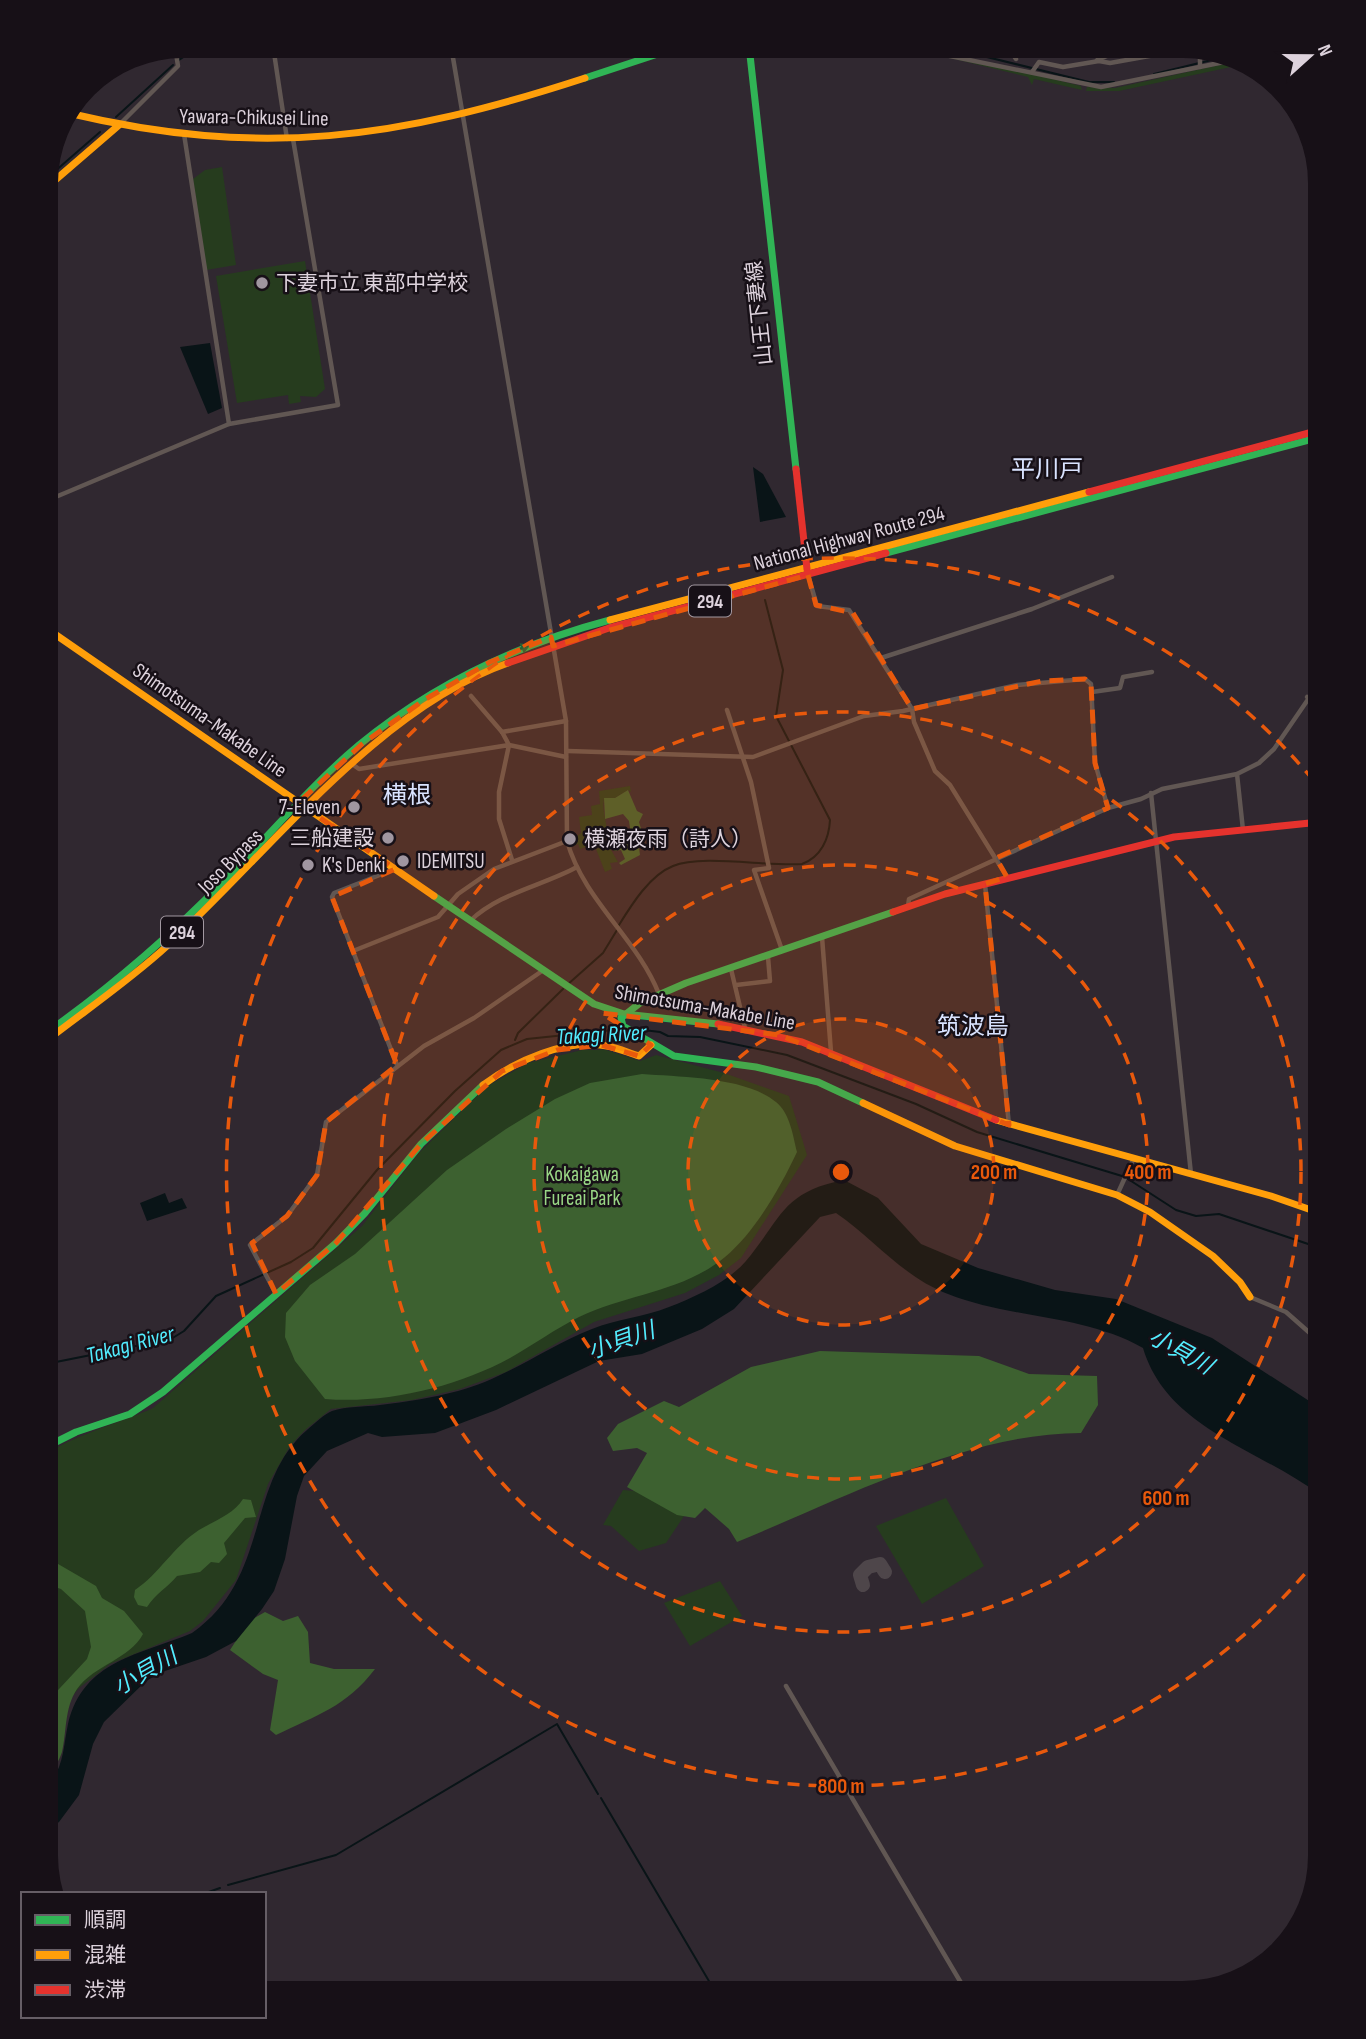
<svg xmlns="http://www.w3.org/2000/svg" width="1366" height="2039" viewBox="0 0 1366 2039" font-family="'Sofia Sans Condensed','Noto Sans JP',sans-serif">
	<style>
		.green { fill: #263c1e }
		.forest { fill: #3d6130 }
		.water { fill: #091417 }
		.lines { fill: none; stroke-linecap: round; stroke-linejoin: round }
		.stream { stroke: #091417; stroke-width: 2 }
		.taxiway { stroke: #4e464a; stroke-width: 14 }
		.street { stroke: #615753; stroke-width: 4.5 }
		.fast { stroke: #30b455; stroke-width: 7 }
		.slow { stroke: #ff9f0a; stroke-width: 7 }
		.jam { stroke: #e5322d; stroke-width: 7 }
		.oneway { fill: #246236 }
		.marked { fill: #e8590c; fill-opacity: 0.2; stroke: #e8590c; stroke-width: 5; stroke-dasharray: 14 9; stroke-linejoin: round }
		.ring { fill: none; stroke: #e8590c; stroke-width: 3.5; stroke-dasharray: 12 9 }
		.poi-dot { fill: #a096a0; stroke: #171017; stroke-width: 2.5 }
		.labels { text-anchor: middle; stroke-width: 5; stroke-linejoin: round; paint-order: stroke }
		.shield { fill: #171017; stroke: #a298a1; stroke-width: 2 }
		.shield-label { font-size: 19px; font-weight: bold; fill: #ddd2dc }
		.street-label { font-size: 21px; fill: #ddd2dc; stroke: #171017 }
		.poi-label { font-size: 21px; fill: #ddd2dc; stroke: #171017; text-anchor: start }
		.park-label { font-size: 21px; fill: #99d785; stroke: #171017 }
		.water-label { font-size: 23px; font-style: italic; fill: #52ecfe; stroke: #171017 }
		.quarter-label { font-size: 24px; fill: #d9e3ff; stroke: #171017 }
		.centre { fill: #e8590c; stroke: #171017; stroke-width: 3.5 }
		.ring-label { font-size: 21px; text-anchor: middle; font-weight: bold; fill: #e8590c; stroke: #171017; stroke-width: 5; stroke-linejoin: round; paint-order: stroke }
	</style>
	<rect width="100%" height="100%" fill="#302830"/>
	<!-- green -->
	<g class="green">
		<polygon points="782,46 895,47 897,51 804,49"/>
		<polygon points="899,47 976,60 1081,86 1082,90 1034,79 1032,85 1028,77 942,56 899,51"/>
		<polygon points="1238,61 1245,64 1119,91 1086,91 1087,87 1115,88"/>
		<polygon points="222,167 236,265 206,270 193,179 205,170"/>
		<polygon points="305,261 325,389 316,397 300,396 301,402 289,404 288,395 237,403 216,276"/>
		<path d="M 630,786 L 631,792 L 628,790 L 615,798 L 604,799 C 601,813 610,827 606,840 L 580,849 L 578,844 L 571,847 L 571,841 L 581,833 L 579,817 L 592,815 L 591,806 L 600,804 L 599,791 Z"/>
		<polygon points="611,843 610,848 618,862 610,863 612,869 605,872 596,849"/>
		<path d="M 582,1050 L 606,1050 L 640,1061 L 656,1055 L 724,1073 L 789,1096 L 807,1155 L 741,1258 L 719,1275 L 685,1293 L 594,1322 L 506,1372 L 460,1389 L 412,1400 L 331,1409 L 305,1430 L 290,1446 L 268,1484 L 236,1580 L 203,1621 L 190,1631 L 110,1664 L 79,1688 L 68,1701 L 46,1773 L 46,1455 C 68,1437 123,1422 153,1408 L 362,1226 L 418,1154 L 486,1087 L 528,1063 Z"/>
		<polygon points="623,1490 648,1492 686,1513 666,1543 639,1551 611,1526 603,1525"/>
		<polygon points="946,1498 984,1566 922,1604 876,1526"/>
		<polygon points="720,1581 742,1616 690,1646 664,1603"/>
	</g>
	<!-- forest -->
	<g class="forest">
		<polygon points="628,790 637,811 643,814 639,822 643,835 638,840 640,855 621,865 619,863 625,859 621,850 614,851 610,843 632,841 629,821 623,814 605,819 604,798 615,798"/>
		<path d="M 642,1074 C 681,1077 746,1077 776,1102 C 790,1113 793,1136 797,1152 C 780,1188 755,1232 725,1257 C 683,1292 627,1294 579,1317 C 555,1329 533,1345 510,1358 C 457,1387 386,1404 325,1399 L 295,1361 L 285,1337 L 286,1313 L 310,1285 L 355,1254 L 447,1170 L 506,1129 L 555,1099 L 590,1083 Z"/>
		<path d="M 820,1351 L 979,1356 L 1029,1374 L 1097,1376 L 1098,1405 L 1081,1433 C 967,1433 842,1499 737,1542 L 729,1529 L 705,1508 L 695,1518 L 677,1515 L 627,1487 L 647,1453 L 637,1448 L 613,1451 L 607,1438 L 618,1424 L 664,1401 L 679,1407 L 751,1367 Z"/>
		<path d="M 243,1499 L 251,1500 L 256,1517 L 245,1518 L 224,1543 L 227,1554 L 219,1563 L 211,1562 L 200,1572 L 177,1576 C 167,1588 156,1593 147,1607 L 138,1605 L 134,1597 L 135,1590 C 159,1574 174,1546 199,1530 C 214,1521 234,1514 243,1499 Z"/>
		<path d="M 46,1557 L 96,1586 L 102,1598 L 124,1611 L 143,1634 C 130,1659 94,1665 77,1689 C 64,1709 67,1731 62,1752 C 59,1762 51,1772 46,1781 L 46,1703 L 87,1659 L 91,1647 L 85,1611 L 61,1589 L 46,1584 Z"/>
		<path d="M 265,1612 L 283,1621 L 298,1616 L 308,1632 L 310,1663 L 334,1669 L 375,1669 C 346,1707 317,1715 276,1735 L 270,1730 L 278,1680 L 263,1674 L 230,1650 L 249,1621 Z"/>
	</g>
	<!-- water -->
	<g class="water">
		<polygon points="210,343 222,408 208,414 180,347"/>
		<polygon points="753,467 763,474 786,517 760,522"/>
		<path d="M 844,1180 L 878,1198 L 921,1244 L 978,1268 L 1055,1290 L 1116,1299 L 1212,1338 L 1320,1408 L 1320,1495 C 1260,1449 1167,1429 1143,1348 C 1083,1314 1011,1319 948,1294 C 903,1277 874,1239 836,1213 L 820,1217 L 734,1309 L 702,1329 L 642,1354 L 599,1361 L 496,1410 L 435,1433 L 382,1437 L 368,1433 L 327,1451 L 304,1476 L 297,1496 L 285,1559 L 274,1591 L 262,1609 L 236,1641 L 206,1657 L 162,1672 L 146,1681 L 104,1722 L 93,1744 L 79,1795 L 59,1822 L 46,1831 L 46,1788 C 64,1769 63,1748 68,1724 C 83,1660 140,1655 192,1633 C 271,1578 245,1483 307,1430 C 314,1424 324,1414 332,1411 C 346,1406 365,1407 380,1405 C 406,1402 432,1398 458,1391 C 507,1378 546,1347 592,1329 C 617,1319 644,1317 669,1307 C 695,1297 728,1282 746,1261 C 782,1218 782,1192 844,1180 Z"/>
		<polygon points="165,1193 169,1203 182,1198 187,1208 147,1221 140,1203"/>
	</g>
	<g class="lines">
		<!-- stream -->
		<g class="stream">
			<polyline points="942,46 1089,82 1114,82"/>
			<polyline points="179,60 200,46"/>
			<polyline points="1154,74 1224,57"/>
			<polyline points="116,117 173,65"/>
			<polyline points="46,179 100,132"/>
			<path d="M 619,925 C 632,904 650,875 673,866 C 702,854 768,867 802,864 C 821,857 829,839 830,820 L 776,716 L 783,670 L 765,600"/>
			<polyline points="567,985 603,953 617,930"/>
			<polyline points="635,1029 660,1032 668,1036 700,1037 787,1055 916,1104 977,1132 1122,1176"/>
			<polyline points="515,1040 518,1033 563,989"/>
			<polyline points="1128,1179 1176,1210 1196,1216 1219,1214 1320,1248"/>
			<polyline points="46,1364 171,1339 184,1331 216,1296 291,1262 313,1248 377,1170 455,1091 501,1050 527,1039 623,1029"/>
			<polyline points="601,1798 716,1993"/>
			<polyline points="228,1885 336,1855 557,1724 598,1794"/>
			<polyline points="203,1894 220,1888"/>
		</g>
		<!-- taxiway -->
		<polyline class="taxiway" points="863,1585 860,1575 868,1567 880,1564 885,1572"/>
		<!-- street -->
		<g class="street">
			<polyline points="273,46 287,139"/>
			<path d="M 451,46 L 566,721 L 567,841 C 584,901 637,938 659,994"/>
			<polyline points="901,46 1101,87 1234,60"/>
			<polyline points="997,46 1012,53 1016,59"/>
			<polyline points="1097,60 1107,56 1114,46"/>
			<polyline points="1200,67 1200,57 1206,51"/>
			<polyline points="1032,72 1039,62 1063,67 1099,61 1110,63 1166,53 1185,46"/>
			<polyline points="120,124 178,66 175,47"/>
			<polyline points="184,134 229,424 338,405 293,139"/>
			<polyline points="46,501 229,424"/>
			<polyline points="808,575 817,606 849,610 912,709 914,722 935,771 950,785 1007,877"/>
			<polyline points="881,658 1032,609 1112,577"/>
			<polyline points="1092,692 1120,688 1123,677 1152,672"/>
			<polyline points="471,696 502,732 509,745 566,757"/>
			<polyline points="1307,697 1317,707 1320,717"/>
			<polyline points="727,710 751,782 769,868 754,870 782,950"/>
			<polyline points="502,732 566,721"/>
			<polyline points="568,751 753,757 864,716 903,711 1017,685 1085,679 1091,684 1095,763 1108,808"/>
			<polyline points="352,764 359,769 509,745 499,792 499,819 512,860"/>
			<polyline points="1237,774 1243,830"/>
			<polyline points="1151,793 1191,1174"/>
			<polyline points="395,869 334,893 332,897 397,1065"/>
			<polyline points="985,884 1009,1125"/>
			<polyline points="908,906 909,899 1108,808 1141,799 1162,789 1237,774 1259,763 1274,749 1320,682"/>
			<path d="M 470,921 C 499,893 542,886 577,867"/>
			<polyline points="822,937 831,1052"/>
			<polyline points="353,951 438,917 458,894 494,869 567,841"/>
			<polyline points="731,969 745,1028"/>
			<polyline points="736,985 770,981 768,957"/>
			<polyline points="1117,1195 1133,1160"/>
			<polyline points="276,1294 250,1245 287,1216 317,1175 326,1122 424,1046 474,1018 542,971"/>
			<polyline points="1250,1297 1286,1312 1320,1342"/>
			<polyline points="786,1686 967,1993"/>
		</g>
		<!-- fast -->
		<g class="fast">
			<polyline points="749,46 796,469"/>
			<polyline points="585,78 682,46"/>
			<polyline points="886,553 1320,437"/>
			<polyline points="434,896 594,1004 624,1014 718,1024"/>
			<path d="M 46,1033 C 110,988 169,937 224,881 C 269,836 310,786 359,745 C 432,685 519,644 610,620"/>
			<polyline points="863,1103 818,1082 756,1067 674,1056 623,1026 621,1018 640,1003 686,983 893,912"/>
			<polyline points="46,1447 76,1432 130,1414 163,1392 336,1243 365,1213 421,1144 483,1085"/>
		</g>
		<!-- slow -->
		<g class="slow">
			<path d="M 68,113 C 262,159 398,139 585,78"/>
			<polyline points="46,188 119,125"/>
			<polyline points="610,620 1089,492"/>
			<polyline points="46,628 434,896"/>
			<path d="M 46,1041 C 86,1010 130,980 167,946 C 268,854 376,709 508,663"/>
			<path d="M 483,1085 C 515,1061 566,1038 607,1046 C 618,1048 629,1053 639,1056 L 651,1045"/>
			<polyline points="863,1103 955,1146 1117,1195 1150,1212 1213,1256 1240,1282 1250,1297"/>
			<polyline points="996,1120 1271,1196 1320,1213"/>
		</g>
		<!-- jam -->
		<g class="jam">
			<polyline points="796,469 807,569"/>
			<polyline points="1089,492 1320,430"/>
			<polyline points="508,663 609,628 886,553"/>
			<polyline points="893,912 945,894 1174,837 1320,822"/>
			<polyline points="718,1024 802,1042 996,1120"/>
		</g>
	</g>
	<!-- one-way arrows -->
	<defs><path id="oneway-solid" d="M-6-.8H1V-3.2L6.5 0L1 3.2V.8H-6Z" transform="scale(1.75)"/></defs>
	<use class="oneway" href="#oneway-solid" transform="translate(520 649) rotate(-22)"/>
	<!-- marked area -->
	<path class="marked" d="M 808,575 L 816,605 L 853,613 L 912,709 L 1042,681 L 1085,679 L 1091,684 L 1095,763 L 1108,808 L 996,858 L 1007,877 L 985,884 L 1009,1125 L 779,1035 L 602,1013 L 651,1045 L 639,1056 L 601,1045 L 557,1050 L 502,1071 L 421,1144 L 336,1243 L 276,1294 L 252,1243 L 287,1216 L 317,1175 L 326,1122 L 397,1065 L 332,897 L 395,869 L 298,803 L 362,744 L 424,700 L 490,662 L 551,637 L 553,646 Z"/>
	<!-- distance rings -->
	<circle cx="841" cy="1172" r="153" fill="#e8590c" fill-opacity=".12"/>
	<g class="ring">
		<circle cx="841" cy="1172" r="153"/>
		<circle cx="841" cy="1172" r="307"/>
		<circle cx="841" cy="1172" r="460"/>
		<path d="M1318 1558A614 614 0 1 1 1318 786"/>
	</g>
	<!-- markers -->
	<g class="poi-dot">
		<circle cx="262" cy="283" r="7"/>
		<circle cx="354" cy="807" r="7"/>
		<circle cx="388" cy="838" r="7"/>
		<circle cx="570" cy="839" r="7"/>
		<circle cx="403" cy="861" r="7"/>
		<circle cx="308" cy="865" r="7"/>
	</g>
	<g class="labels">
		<!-- shield labels -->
		<g class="shield">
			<rect x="689" y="585.5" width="42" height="31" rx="5"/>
			<rect x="161" y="916.5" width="42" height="31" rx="5"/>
		</g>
		<g class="shield-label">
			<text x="710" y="608">294</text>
			<text x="182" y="939">294</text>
		</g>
		<!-- street labels -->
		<g class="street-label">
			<text transform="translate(254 117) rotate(1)" y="7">Yawara-Chikusei Line</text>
			<text transform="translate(759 313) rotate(-96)" y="7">山王下妻線</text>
			<text transform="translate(849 538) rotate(-15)" y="7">National Highway Route 294</text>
			<text transform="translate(210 720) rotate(35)" y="7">Shimotsuma-Makabe Line</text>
			<text transform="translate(230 861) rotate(-45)" y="7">Joso Bypass</text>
			<text transform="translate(705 1007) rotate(10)" y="7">Shimotsuma-Makabe Line</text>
		</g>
		<!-- poi labels -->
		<g class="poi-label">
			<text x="276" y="290">下妻市立 東部中学校</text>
			<text x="340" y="814" text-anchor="end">7-Eleven</text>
			<text x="374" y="845" text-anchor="end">三船建設</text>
			<text x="584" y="846">横瀬夜雨（詩人）</text>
			<text x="417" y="868">IDEMITSU</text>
			<text x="322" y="872">K's Denki</text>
		</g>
		<!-- park labels -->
		<g class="park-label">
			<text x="582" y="1181">Kokaigawa<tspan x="582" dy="24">Fureai Park</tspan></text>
		</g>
		<!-- water labels -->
		<g class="water-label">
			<text transform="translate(601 1034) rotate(-3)" y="8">Takagi River</text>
			<text transform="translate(621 1340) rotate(-19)" y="8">小貝川</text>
			<text transform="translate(130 1344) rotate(-15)" y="8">Takagi River</text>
			<text transform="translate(1181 1351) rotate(29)" y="8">小貝川</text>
			<text transform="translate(145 1671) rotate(-30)" y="8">小貝川</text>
		</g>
		<!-- quarter labels -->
		<g class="quarter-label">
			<text x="1047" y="477">平川戸</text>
			<text x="407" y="803">横根</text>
			<text x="973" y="1034">筑波島</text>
		</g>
	</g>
	<!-- crop -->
	<path d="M0 0H1366V2039H0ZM183 58H1183A125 125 0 0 1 1308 183V1856A125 125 0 0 1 1183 1981H183A125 125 0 0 1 58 1856V183A125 125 0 0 1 183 58Z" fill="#171017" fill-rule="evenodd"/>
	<circle cx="841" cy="1172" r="10" class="centre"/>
	<g class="ring-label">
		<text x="994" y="1179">200 m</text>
		<text x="1148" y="1179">400 m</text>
		<text x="1166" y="1505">600 m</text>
		<text x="841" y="1793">800 m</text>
	</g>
	<!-- legend -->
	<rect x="21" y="1892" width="245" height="126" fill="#171017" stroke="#665e66" stroke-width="2"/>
	<rect x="35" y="1915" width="35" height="10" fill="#30b455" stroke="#665e66" stroke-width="2"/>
	<text x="84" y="1927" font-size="21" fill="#ddd2dc">順調</text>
	<rect x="35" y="1950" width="35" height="10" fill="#ff9f0a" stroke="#665e66" stroke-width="2"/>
	<text x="84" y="1962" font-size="21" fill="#ddd2dc">混雑</text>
	<rect x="35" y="1985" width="35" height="10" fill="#e5322d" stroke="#665e66" stroke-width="2"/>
	<text x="84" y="1997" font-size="21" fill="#ddd2dc">渋滞</text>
	<!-- north arrow -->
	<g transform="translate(1310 56) rotate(69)" stroke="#171017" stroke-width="5" paint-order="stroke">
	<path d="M0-5L12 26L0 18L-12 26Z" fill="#ddd2dc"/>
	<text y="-10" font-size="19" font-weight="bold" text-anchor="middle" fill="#ddd2dc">N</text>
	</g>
</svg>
